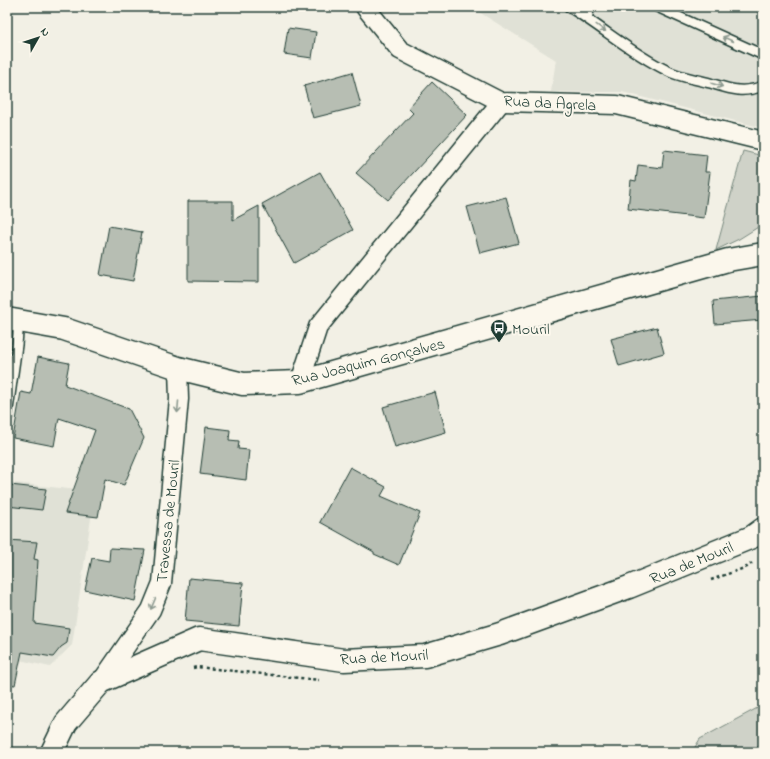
<svg xmlns="http://www.w3.org/2000/svg" width="770" height="759" viewBox="0 0 770 759" font-family="'Indie Flower',sans-serif">
	<style>
		.built { fill: #e0e1d6 }
		.green { fill: #cfd2c8; stroke: #77887e }
		.building { fill: #b7beb3; stroke: #1f3d34 }
		.lines { fill: none; stroke-linecap: round; stroke-linejoin: round }
		.lane-casing { stroke: #1f3d34; stroke-width: 12 }
		.street-casing { stroke: #1f3d34; stroke-width: 21 }
		.secondary-casing { stroke: #1f3d34; stroke-width: 25 }
		.path { stroke: #1f3d34; stroke-width: 2.5; stroke-dasharray: 3 3; stroke-linecap: butt }
		.lane { stroke: #fbf7ec; stroke-width: 9 }
		.street { stroke: #fbf7ec; stroke-width: 18 }
		.secondary { stroke: #fbf7ec; stroke-width: 22 }
		.oneway { stroke: #8d9a90 }
		.labels { text-anchor: middle; stroke-width: 4; stroke-linejoin: round; paint-order: stroke }
		.street-label { font-size: 16px; fill: #1f3d34; stroke: #fbf7ec }
		.poi-label { font-size: 16px; fill: #1f3d34; stroke: #fbf7ec; text-anchor: start }
	</style>
	<rect width="100%" height="100%" fill="#f2f0e5"/>
	<filter id="ink" filterUnits="userSpaceOnUse"><feTurbulence type="fractalNoise" baseFrequency=".025" numOctaves="2"/><feDisplacementMap in="SourceGraphic" scale="8" xChannelSelector="R" yChannelSelector="G"/><feConvolveMatrix kernelMatrix="1 2 1 2 8 2 1 2 1" color-interpolation-filters="sRGB"/></filter>
	<g filter="url(#ink)">
		<!-- built -->
		<g class="built">
			<polygon points="471,7 763,7 763,128 622,92 551,92 556,60"/>
			<polygon points="7,482 95,492 72,645 50,667 7,657"/>
		</g>
		<!-- green -->
		<g class="green">
			<polygon points="743,151 763,156 763,224 739,239 716,250"/>
			<polygon points="763,705 763,752 692,752 700,739"/>
		</g>
		<!-- building -->
		<g class="building">
			<polygon points="288,28 316,32 312,58 284,54"/>
			<polygon points="352,72 361,106 313,118 304,86"/>
			<polygon points="432,82 467,115 388,200 356,173 413,113 408,108"/>
			<polygon points="664,150 707,155 705,172 710,172 704,218 628,209 631,180 636,181 638,165 662,168"/>
			<polygon points="320,172 353,230 294,263 262,204"/>
			<polygon points="506,197 519,243 480,253 467,207"/>
			<polygon points="188,201 233,201 233,220 259,206 259,282 188,281"/>
			<polygon points="109,226 142,232 133,281 100,275"/>
			<polygon points="763,296 763,320 715,324 713,301"/>
			<polygon points="657,327 664,353 619,366 611,339"/>
			<polygon points="38,357 69,363 65,385 129,409 144,438 124,485 105,479 98,517 65,513 95,430 59,418 54,446 13,438 21,392 31,394"/>
			<polygon points="435,392 446,432 395,447 383,407"/>
			<polygon points="206,427 230,430 229,440 239,441 238,449 249,450 246,480 200,474"/>
			<polygon points="350,467 386,487 381,496 420,513 399,565 374,554 374,552 320,522"/>
			<polygon points="10,485 46,489 42,510 7,506"/>
			<polygon points="7,540 37,542 34,559 38,560 34,623 69,628 67,643 61,647 53,657 22,652 15,685 7,684"/>
			<polygon points="110,548 145,550 135,601 85,590 92,558 109,561"/>
			<polygon points="189,578 243,583 239,626 185,621"/>
		</g>
		<g class="lines">
			<defs>
				<g id="lane">
					<path d="M 569,7 C 602,27 631,53 666,70 C 678,77 696,79 710,83 C 730,89 742,94 763,86"/>
					<polyline points="657,7 763,55"/>
					<polyline points="587,18 590,7"/>
					<polyline points="7,417 17,345 19,321"/>
				</g>
				<g id="street">
					<polyline points="365,7 400,50 501,102 617,105 763,141"/>
					<polyline points="300,382 318,327 501,102"/>
					<polyline points="101,682 151,610 162,583 179,399 178,368"/>
				</g>
				<g id="secondary">
					<polyline points="7,319 64,329 178,368 243,384 300,382 728,260 763,254"/>
					<polyline points="52,752 66,723 101,682 199,639 344,660 425,656 500,634 629,587 752,537 763,529"/>
				</g>
			</defs>
			<!-- lane casing -->
			<use href="#lane" class="lane-casing"/>
			<!-- street casing -->
			<use href="#street" class="street-casing"/>
			<!-- secondary casing -->
			<use href="#secondary" class="secondary-casing"/>
			<!-- path -->
			<g class="path">
				<polyline points="711,580 747,567 752,563"/>
				<polyline points="193,668 197,667 319,680"/>
			</g>
			<!-- lane -->
			<use href="#lane" class="lane"/>
			<!-- street -->
			<use href="#street" class="street"/>
			<!-- secondary -->
			<use href="#secondary" class="secondary"/>
		</g>
		<!-- one-way arrows -->
		<defs><path id="oneway-shaft" d="M-6 0H5M1.5-3L5.5 0L1.5 3" fill="none" stroke-width="1.6" stroke-linecap="round" stroke-linejoin="round"/></defs>
		<g class="oneway">
			<use href="#oneway-shaft" transform="translate(601 28) rotate(36)"/>
			<use href="#oneway-shaft" transform="translate(728 39) rotate(-156)"/>
			<use href="#oneway-shaft" transform="translate(717 85) rotate(16)"/>
			<use href="#oneway-shaft" transform="translate(178 407) rotate(95)"/>
			<use href="#oneway-shaft" transform="translate(153 604) rotate(113)"/>
		</g>
	</g>
	<!-- icons -->
	<defs>
		<symbol id="bus-pin" viewBox="-11 -11 22 30"><path d="M0 17L-7.5 6A9.5 9.5 0 1 1 7.5 6Z" fill="#1f3d34" stroke="#fbf7ec"/><path d="M-5-6H5V4H4V6H2V4H-2V6H-4V4H-5ZM-3.5-4V0h7V-4ZM-3.5 1.2v1.5H-2V1.2ZM2 1.2v1.5H3.5V1.2Z" fill="#fff"/></symbol>
	</defs>
	<g fill-rule="evenodd">
		<use href="#bus-pin" x="489" y="318" width="20" height="27"/>
	</g>
	<g class="labels">
		<!-- street labels -->
		<g class="street-label">
			<text transform="translate(550 102) rotate(3)" y="6">Rua da Agrela</text>
			<text transform="translate(368 361) rotate(-14)" y="6">Rua Joaquim Gonçalves</text>
			<text transform="translate(167 521) rotate(-84)" y="6">Travessa de Mouril</text>
			<text transform="translate(691 562) rotate(-22)" y="6">Rua de Mouril</text>
			<text transform="translate(384 656) rotate(-3)" y="6">Rua de Mouril</text>
		</g>
		<!-- poi labels -->
		<g class="poi-label">
			<text x="512" y="334">Mouril</text>
		</g>
	</g>
	<!-- margin -->
	<rect width="770" height="759" fill="none" stroke="#fbf7ec" stroke-width="24"/>
	<rect x="12" y="12" width="746" height="735" fill="none" stroke="#1f3d34" stroke-width="1.5" filter="url(#ink)"/>
	<!-- north arrow -->
	<g transform="translate(38 38) rotate(51)" stroke="#fbf7ec" stroke-width="3" paint-order="stroke">
	<path d="M0-3L7 15L0 10L-7 15Z" fill="#1f3d34"/>
	<text y="-6" font-size="11" font-weight="bold" text-anchor="middle" fill="#1f3d34">N</text>
	</g>
</svg>
